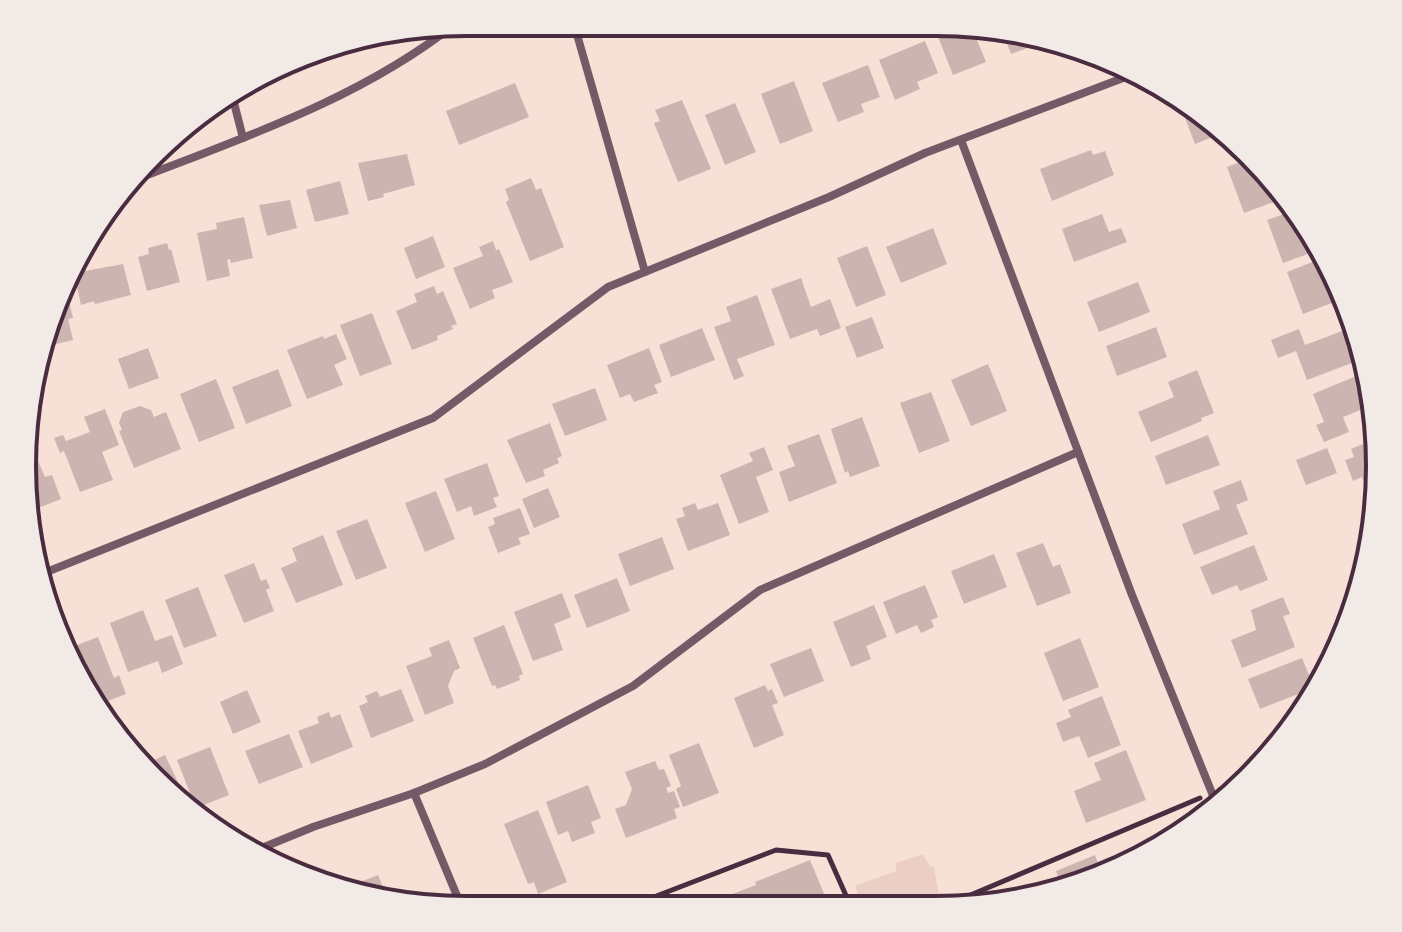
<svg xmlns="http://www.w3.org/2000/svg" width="1402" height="932" viewBox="0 0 1402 932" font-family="Inter,sans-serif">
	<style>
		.green { fill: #ebcfc5 }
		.building { fill: #ccb4b1 }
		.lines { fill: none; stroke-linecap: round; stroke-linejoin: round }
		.path { stroke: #4a2c40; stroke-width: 5 }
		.minor { stroke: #755966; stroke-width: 8 }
		.rim { fill: none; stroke: #4a2c40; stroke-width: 4 }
	</style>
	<rect width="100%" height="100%" fill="#f7e1d7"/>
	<!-- green -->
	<polygon class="green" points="923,854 930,866 934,867 939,897 911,910 863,909 855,886 896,871 896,863"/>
	<!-- building -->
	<g class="building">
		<polygon points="935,29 973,30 986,62 953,75"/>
		<polygon points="1002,30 1022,30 1042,37 1043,42 1011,54"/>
		<polygon points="925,41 938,73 917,82 920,89 895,100 879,60"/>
		<polygon points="868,65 880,97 861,104 864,112 838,122 822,83"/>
		<polygon points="794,81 813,131 780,144 761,94"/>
		<polygon points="515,83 529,117 459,145 446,111"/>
		<polygon points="682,100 711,169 678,182 654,123 660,121 655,110"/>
		<polygon points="735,103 756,152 725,165 705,115"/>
		<polygon points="1197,114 1223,133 1195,144 1185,118"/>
		<polygon points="1091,150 1093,155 1105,151 1114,175 1052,201 1040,169"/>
		<polygon points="407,154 415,185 383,194 384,197 368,201 358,163"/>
		<polygon points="1253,157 1281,199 1244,213 1227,167"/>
		<polygon points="531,178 536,190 541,188 564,247 530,261 506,202 509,200 505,189"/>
		<polygon points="340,181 349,214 315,222 306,190"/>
		<polygon points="290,200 297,228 267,236 259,205"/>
		<polygon points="1290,212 1316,251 1283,263 1267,220"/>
		<polygon points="1102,214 1109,232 1121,228 1127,242 1074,262 1062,229"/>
		<polygon points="244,217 253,258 231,263 230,259 227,260 230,276 207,281 197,233 217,229 216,223"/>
		<polygon points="933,228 947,264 901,283 886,247"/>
		<polygon points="433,236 445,267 416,279 404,248"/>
		<polygon points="493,241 496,250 499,249 513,282 492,290 495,298 470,309 453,268 483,256 479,247"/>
		<polygon points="167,243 169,250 171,249 180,282 147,291 138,257 149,254 148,248"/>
		<polygon points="867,246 886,295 856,307 837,258"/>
		<polygon points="1320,259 1337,301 1303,314 1287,272"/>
		<polygon points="123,264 131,295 95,304 94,301 81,305 74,273"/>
		<polygon points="801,278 811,307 830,299 841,328 820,336 817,329 790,339 771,289"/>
		<polygon points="1138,282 1150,312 1099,332 1087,302"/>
		<polygon points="434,286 437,294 443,291 457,324 451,326 453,329 437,336 438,340 412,350 396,311 417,302 414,294"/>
		<polygon points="757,295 775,345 737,359 744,376 734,380 714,327 731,321 726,307"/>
		<polygon points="56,296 57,300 68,297 73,318 68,319 73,340 44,347"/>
		<polygon points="372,313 392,364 360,376 340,325"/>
		<polygon points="872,317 884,348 857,358 845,327"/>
		<polygon points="1156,327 1167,357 1117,376 1106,346"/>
		<polygon points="702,328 715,360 671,377 659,345"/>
		<polygon points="1299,329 1305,345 1345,330 1357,361 1307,380 1296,351 1278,358 1271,340"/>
		<polygon points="336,334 347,359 334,365 343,385 307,399 287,350 323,336 324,339"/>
		<polygon points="148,348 159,378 129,389 118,359"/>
		<polygon points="649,348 662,382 654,385 658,393 634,402 630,394 620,398 607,365"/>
		<polygon points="988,364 1007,411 971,426 951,380"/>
		<polygon points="278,369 292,406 246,424 232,387"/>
		<polygon points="1197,370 1214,413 1201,418 1202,421 1151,442 1138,412 1174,397 1168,382"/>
		<polygon points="1361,374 1368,407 1343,417 1349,432 1324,442 1316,425 1324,422 1313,394"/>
		<polygon points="216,379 235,428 199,442 180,394"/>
		<polygon points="595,388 607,420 565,436 552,404"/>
		<polygon points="931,392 950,441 919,453 900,403"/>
		<polygon points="140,406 151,410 154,417 166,412 181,449 134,468 119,431 122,430 119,423 123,412"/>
		<polygon points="105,409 119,445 102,452 113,480 80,492 64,451 60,453 54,438 63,435 66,441 90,432 84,417"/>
		<polygon points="862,417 880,466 850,477 848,471 845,473 831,429"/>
		<polygon points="550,423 562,456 557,458 559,463 543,470 545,476 526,483 507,440"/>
		<polygon points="819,434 837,483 789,502 779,472 795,466 787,446"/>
		<polygon points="1208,435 1220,465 1166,485 1155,456"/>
		<polygon points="1375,439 1380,466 1375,488 1368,492 1362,477 1353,481 1345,460 1354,457 1351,449"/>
		<polygon points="764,447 773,470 756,477 769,512 739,524 720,475 753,461 749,453"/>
		<polygon points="1327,448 1337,473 1306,485 1296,460"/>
		<polygon points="35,454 45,477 52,475 61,499 28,512 24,459"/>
		<polygon points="487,463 499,496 493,498 497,507 474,516 471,506 457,512 444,479"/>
		<polygon points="1241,480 1248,500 1236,505 1248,534 1194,555 1182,524 1220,509 1213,491"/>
		<polygon points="548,488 560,517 534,528 522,499"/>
		<polygon points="436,491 455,539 425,552 405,503"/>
		<polygon points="695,503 698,510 718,503 730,535 688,551 676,519 685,516 682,508"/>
		<polygon points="520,508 530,534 518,538 521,544 498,553 488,527 495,524 493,518"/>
		<polygon points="367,519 387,568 356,580 336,531"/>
		<polygon points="323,535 343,585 296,603 281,568 297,561 292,548"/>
		<polygon points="662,537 674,569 630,586 618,554"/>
		<polygon points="1043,543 1053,567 1060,564 1071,593 1037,606 1016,553"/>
		<polygon points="1254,545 1268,580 1240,591 1237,585 1212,595 1200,567"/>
		<polygon points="994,554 1007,587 964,604 951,571"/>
		<polygon points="254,563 261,581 266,579 270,588 266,590 274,611 244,623 224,575"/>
		<polygon points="617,578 630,611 587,628 574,595"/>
		<polygon points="925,585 938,617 931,620 934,627 921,633 917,625 896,634 883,602"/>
		<polygon points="198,587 217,636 184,648 165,600"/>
		<polygon points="562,593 571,617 554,624 563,650 533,661 514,612"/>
		<polygon points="1283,597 1290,614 1283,616 1295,647 1242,668 1231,640 1256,630 1251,610"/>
		<polygon points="874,605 887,637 866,646 871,659 851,667 833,622"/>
		<polygon points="143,610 155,641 172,635 183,664 162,673 158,661 128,672 110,623"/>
		<polygon points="504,625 523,674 519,676 520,680 497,689 495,685 492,686 473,638"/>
		<polygon points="98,637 114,678 119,675 126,694 95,706 81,688 67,649"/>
		<polygon points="1080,638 1099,687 1063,701 1044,653"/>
		<polygon points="449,640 460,668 454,671 448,686 454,703 425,715 406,666 432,656 429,648"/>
		<polygon points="811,648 824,681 784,697 770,664"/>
		<polygon points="1302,658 1313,685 1311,689 1260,709 1248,679"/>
		<polygon points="765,685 768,691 772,689 778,703 772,705 784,735 754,748 734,698"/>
		<polygon points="401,689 414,721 371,738 359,706 368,702 365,696 377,691 380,697"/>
		<polygon points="247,690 261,722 233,734 220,702"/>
		<polygon points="1102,696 1121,745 1088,758 1079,736 1063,742 1056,723 1071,717 1068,710"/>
		<polygon points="329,712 331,718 340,714 353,747 311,764 298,731 319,723 317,717"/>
		<polygon points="289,734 303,767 259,784 245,751"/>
		<polygon points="699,743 719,793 683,807 676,789 681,786 669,755"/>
		<polygon points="210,747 229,795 196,808 177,760"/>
		<polygon points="1126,750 1146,800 1086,823 1074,791 1101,780 1094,763"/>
		<polygon points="165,755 185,797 179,799 152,780 142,766"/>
		<polygon points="655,761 659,770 664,769 671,786 666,788 668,793 674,791 680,807 674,809 677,818 626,838 615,809 626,805 632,789 625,772"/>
		<polygon points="588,785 601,818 591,822 595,833 572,842 568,831 558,835 546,802"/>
		<polygon points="538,810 567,882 538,894 534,882 528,884 504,824"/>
		<polygon points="1158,840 1159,841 1130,860 1127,853"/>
		<polygon points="1095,855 1103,877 1071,883 1068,875 1059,879 1056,871"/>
		<polygon points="810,860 830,908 701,906 756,885 755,882"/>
		<polygon points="378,875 389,902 380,902 342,889"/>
	</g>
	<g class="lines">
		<!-- path -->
		<g class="path">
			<polyline points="633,905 776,850 828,855 852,909"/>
			<polyline points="935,910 1200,798"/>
		</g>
		<!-- minor -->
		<g class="minor">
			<polyline points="574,24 645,272"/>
			<polyline points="231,91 243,138"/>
			<polyline points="961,140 1132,595 1216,803"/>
			<path d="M 127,183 C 239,139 359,100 455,24"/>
			<polyline points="39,575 433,418 608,287 829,197 925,153 1139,72"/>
			<polyline points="414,793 460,903"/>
			<polyline points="252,852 313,827 414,793 485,764 633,686 760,590 1078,452"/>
		</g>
	</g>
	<!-- crop -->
	<path d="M0 0H1402V932H0ZM466 36H936A430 430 0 0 1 1366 466V466A430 430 0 0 1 936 896H466A430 430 0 0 1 36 466V466A430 430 0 0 1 466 36Z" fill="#f1eae7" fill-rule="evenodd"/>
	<path class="rim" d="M466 36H936A430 430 0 0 1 1366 466V466A430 430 0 0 1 936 896H466A430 430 0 0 1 36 466V466A430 430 0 0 1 466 36Z"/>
</svg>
